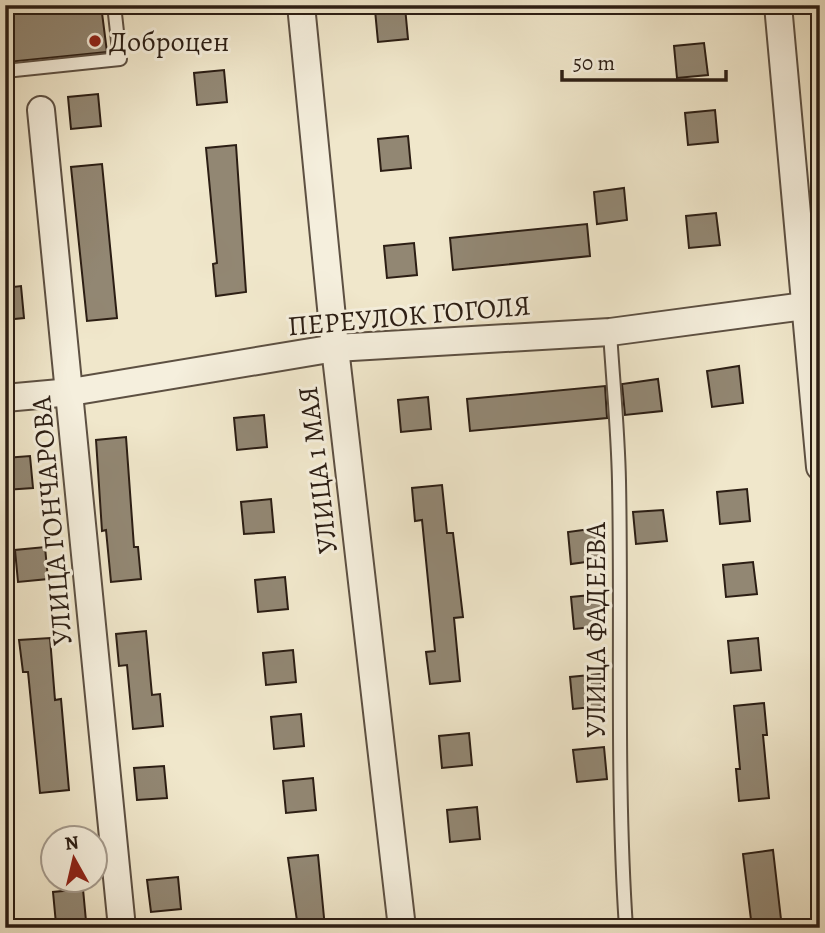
<svg xmlns="http://www.w3.org/2000/svg" width="825" height="933" viewBox="0 0 825 933" font-family="Alegreya,serif">
	<style>
		.building { fill: #928773; stroke: #2c1e14; stroke-width: 2 }
		.lines { fill: none; stroke-linecap: round; stroke-linejoin: round }
		.service-casing { stroke: #5d5042; stroke-width: 16 }
		.minor-casing { stroke: #5d5042; stroke-width: 30 }
		.service { stroke: #f5efdd; stroke-width: 12 }
		.minor { stroke: #f5efdd; stroke-width: 26 }
		.poi-dot { fill: #8f2418; stroke: #f5efdd; stroke-width: 2.5 }
		.labels { text-anchor: middle; stroke-width: 6; stroke-linejoin: round; paint-order: stroke }
		.poi-label { font-size: 28px; fill: #2c1e14; stroke: #f5efdd; text-anchor: start }
		.street-label { font-size: 28px; fill: #2c1e14; stroke: #f5efdd }
	</style>
	<rect width="100%" height="100%" fill="#f0e7cb"/>
	<filter id="stains"><feTurbulence type="fractalNoise" baseFrequency=".00286" numOctaves="4"/><feColorMatrix values="0 0 0 0 .2 0 0 0 0 .09 0 0 0 0 .02 0 0 0 .5 -.17"/></filter>
	<radialGradient id="worn" r=".72"><stop offset=".6" stop-color="#630" stop-opacity="0"/><stop offset="1" stop-color="#630" stop-opacity=".3"/></radialGradient>
	<!-- building -->
	<g class="building">
		<polygon points="5,5 101,5 107,52 8,62"/>
		<polygon points="405,7 408,39 378,42 375,10"/>
		<polygon points="704,43 708,75 677,78 674,46"/>
		<polygon points="224,70 227,102 197,105 194,73"/>
		<polygon points="98,94 101,126 71,129 68,97"/>
		<polygon points="715,110 718,142 688,145 685,113"/>
		<polygon points="408,136 411,168 381,171 378,139"/>
		<polygon points="236,145 246,292 216,296 213,264 217,263 206,148"/>
		<polygon points="102,164 117,318 87,321 71,167"/>
		<polygon points="624,188 627,220 597,224 594,192"/>
		<polygon points="716,213 720,245 689,248 686,216"/>
		<polygon points="587,224 590,256 453,270 450,238"/>
		<polygon points="414,243 417,275 387,278 384,246"/>
		<polygon points="21,286 24,318 5,320 5,288"/>
		<polygon points="739,366 743,403 712,407 707,371"/>
		<polygon points="658,379 662,411 625,415 622,384"/>
		<polygon points="605,386 607,418 470,431 467,399"/>
		<polygon points="428,397 431,429 401,432 398,400"/>
		<polygon points="264,415 267,447 237,450 234,418"/>
		<polygon points="126,437 134,547 138,547 141,579 111,582 106,530 102,531 96,440"/>
		<polygon points="30,456 33,488 5,490 5,458"/>
		<polygon points="442,485 447,533 453,533 463,617 454,618 460,681 430,684 426,652 435,651 422,520 415,521 412,488"/>
		<polygon points="747,489 750,521 720,524 717,492"/>
		<polygon points="271,499 274,532 244,534 241,502"/>
		<polygon points="663,510 667,541 636,544 633,512"/>
		<polygon points="598,528 601,560 571,564 568,532"/>
		<polygon points="45,547 48,579 18,582 15,550"/>
		<polygon points="753,562 757,594 726,597 723,565"/>
		<polygon points="285,577 288,609 258,612 255,580"/>
		<polygon points="601,594 604,626 574,629 571,597"/>
		<polygon points="146,631 152,695 160,694 163,726 133,729 127,665 119,666 116,634"/>
		<polygon points="50,638 55,700 61,699 69,790 40,793 28,672 23,672 19,640"/>
		<polygon points="758,638 761,670 731,673 728,641"/>
		<polygon points="293,650 296,682 266,685 263,653"/>
		<polygon points="600,674 603,706 573,709 570,677"/>
		<polygon points="764,703 767,735 763,735 769,798 739,801 736,769 740,769 734,706"/>
		<polygon points="301,714 304,746 274,749 271,717"/>
		<polygon points="469,733 472,765 442,768 439,736"/>
		<polygon points="604,747 607,779 577,782 573,750"/>
		<polygon points="164,766 167,798 137,800 134,768"/>
		<polygon points="313,778 316,810 286,813 283,781"/>
		<polygon points="477,807 480,839 450,842 447,810"/>
		<polygon points="773,850 782,928 752,928 743,854"/>
		<polygon points="318,855 325,928 298,928 288,858"/>
		<polygon points="178,877 181,909 151,912 147,880"/>
		<polygon points="83,889 86,921 56,924 53,892"/>
	</g>
	<g class="lines">
		<defs>
			<g id="service">
				<polyline points="5,71 120,59 114,5"/>
				<path d="M 610,332 C 613,381 618,431 619,481 C 622,630 616,779 626,928"/>
			</g>
			<g id="minor">
				<polyline points="301,5 335,348 402,928"/>
				<polyline points="778,5 820,467"/>
				<polyline points="41,110 122,928"/>
				<polyline points="5,398 71,392 335,348 610,332 820,304"/>
			</g>
		</defs>
		<!-- service casing -->
		<use href="#service" class="service-casing"/>
		<!-- minor casing -->
		<use href="#minor" class="minor-casing"/>
		<!-- service -->
		<use href="#service" class="service"/>
		<!-- minor -->
		<use href="#minor" class="minor"/>
	</g>
	<!-- markers -->
	<circle class="poi-dot" cx="95" cy="41" r="7"/>
	<g class="labels">
		<!-- poi labels -->
		<g class="poi-label">
			<text x="109" y="51">Доброцен</text>
		</g>
		<!-- street labels -->
		<g class="street-label">
			<text transform="translate(409 315) rotate(-5)" y="10">ПЕРЕУЛОК ГОГОЛЯ</text>
			<text transform="translate(317 470) rotate(-97)" y="10">УЛИЦА 1 МАЯ</text>
			<text transform="translate(51 521) rotate(-95)" y="10">УЛИЦА ГОНЧАРОВА</text>
			<text transform="translate(595 630) rotate(-90)" y="10">УЛИЦА ФАДЕЕВА</text>
		</g>
	</g>
	<!-- margin -->
	<rect width="825" height="933" fill="none" stroke="#f0e7cb" stroke-width="28"/>
	<rect x="7" y="7" width="811" height="919" fill="none" stroke="#2c1e14" stroke-width="3.5"/>
	<rect x="14" y="14" width="797" height="905" fill="none" stroke="#2c1e14" stroke-width="2"/>
	<!-- north arrow -->
	<g transform="translate(74 859) rotate(352)"><circle r="33" fill="#f5efdd" stroke="#a59b8d" stroke-width="2"/>
	<path d="M0-5L12 26L0 18L-12 26Z" fill="#8f2418"/>
	<text y="-10" font-size="19" font-weight="bold" text-anchor="middle" fill="#2c1e14">N</text>
	</g>
	<!-- scale -->
	<path d="M562 70v10h164v-10" fill="none" stroke="#2c1e14" stroke-width="3.5"/>
	<text x="573" y="70" font-size="21" fill="#2c1e14" stroke="#f5efdd" stroke-width="5" paint-order="stroke">50 m</text>
	<rect width="100%" height="100%" filter="url(#stains)"/>
	<rect width="100%" height="100%" fill="url(#worn)"/>
</svg>
